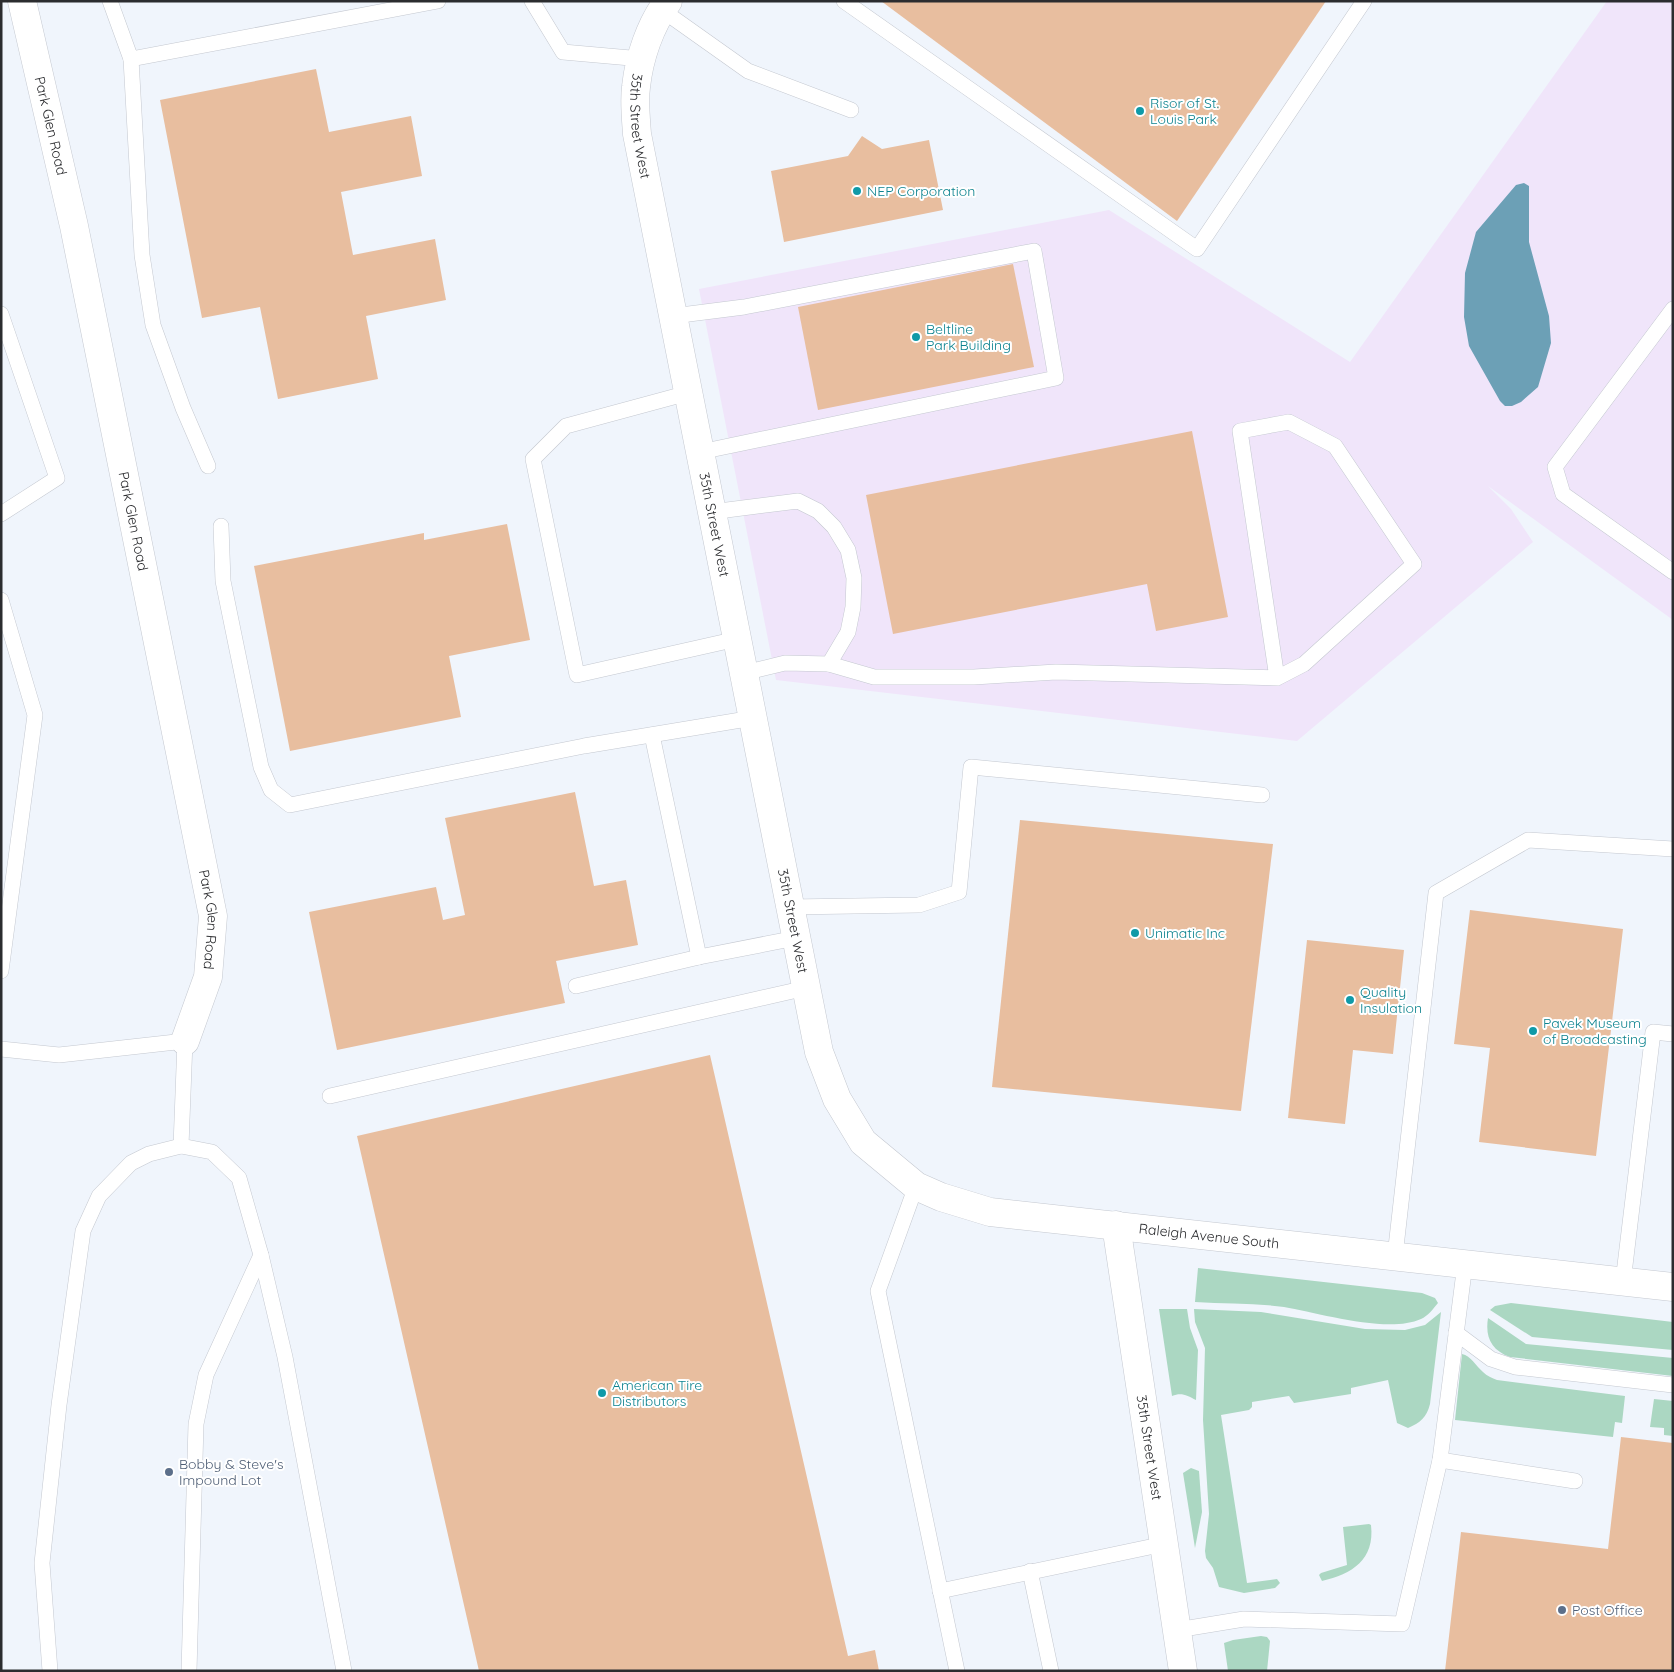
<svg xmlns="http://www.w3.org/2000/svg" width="1674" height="1672" viewBox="0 0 1674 1672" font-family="Quicksand,sans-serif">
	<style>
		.commercial { fill: #f0e5fa }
		.green { fill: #abd7c2 }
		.water { fill: #6ca0b6 }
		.building { fill: #e8be9f }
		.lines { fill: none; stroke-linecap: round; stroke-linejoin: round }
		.lane-casing { stroke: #c4c8d0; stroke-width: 16 }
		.street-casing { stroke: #c4c8d0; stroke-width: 29 }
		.secondary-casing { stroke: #c4c8d0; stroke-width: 29 }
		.lane { stroke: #fff; stroke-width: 15 }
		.street { stroke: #fff; stroke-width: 28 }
		.secondary { stroke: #fff; stroke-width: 28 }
		.culture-dot { fill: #0f9aa8; stroke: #fff; stroke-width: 2 }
		.service-dot { fill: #5c6f8a; stroke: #fff; stroke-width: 2 }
		.labels { text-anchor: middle; stroke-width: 4; stroke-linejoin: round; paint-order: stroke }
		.culture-label { font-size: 14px; fill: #0d838f; stroke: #fff; text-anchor: start }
		.street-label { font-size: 14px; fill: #2b2c2f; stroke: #fff }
		.service-label { font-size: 14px; fill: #4e5e75; stroke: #fff; text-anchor: start }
	</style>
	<rect width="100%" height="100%" fill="#f0f5fc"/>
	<!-- commercial -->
	<polygon class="commercial" points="1607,1 1673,1 1673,620 1488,486 1511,509 1533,542 1297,741 776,680 699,289 1109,210 1350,362"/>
	<!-- green -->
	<g class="green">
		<path d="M 1198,1268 L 1422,1293 L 1435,1298 L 1438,1303 C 1433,1309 1428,1316 1421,1319 C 1388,1334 1319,1313 1284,1307 C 1255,1303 1225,1304 1195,1302 Z"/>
		<polygon points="1511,1303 1673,1322 1673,1350 1532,1337 1490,1310 1495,1306"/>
		<path d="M 1159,1309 L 1187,1309 L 1190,1328 L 1198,1350 L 1196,1400 C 1187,1395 1181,1392 1172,1396 Z"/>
		<path d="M 1194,1309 L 1261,1312 L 1365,1329 L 1405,1330 L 1425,1325 L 1441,1312 L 1430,1404 C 1427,1417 1420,1423 1408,1428 L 1397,1423 L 1388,1380 L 1351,1388 L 1351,1394 L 1294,1403 L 1289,1396 L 1252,1402 L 1252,1407 L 1249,1410 L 1221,1415 L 1247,1583 L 1277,1579 L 1280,1583 L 1275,1588 L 1244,1593 L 1219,1587 L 1213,1568 L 1206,1558 L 1205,1551 L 1209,1514 L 1203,1420 L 1205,1348 L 1195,1322 Z"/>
		<path d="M 1488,1318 L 1526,1344 L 1673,1358 L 1673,1376 L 1510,1357 C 1491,1350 1485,1337 1488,1318 Z"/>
		<path d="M 1462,1354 C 1471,1356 1476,1366 1483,1372 C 1487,1376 1492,1378 1497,1380 L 1625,1396 L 1622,1423 L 1615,1422 L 1613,1437 L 1455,1420 Z"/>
		<polygon points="1654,1399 1673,1401 1673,1436 1664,1435 1664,1428 1650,1427"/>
		<polygon points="1191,1468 1199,1471 1202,1512 1195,1548 1183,1473"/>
		<path d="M 1369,1524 L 1371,1525 C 1375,1560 1352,1574 1322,1581 L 1319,1575 L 1321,1573 L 1347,1565 L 1343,1527 Z"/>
		<polygon points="1261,1636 1267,1637 1270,1641 1267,1671 1228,1671 1224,1643 1233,1640"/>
	</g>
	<!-- water -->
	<polygon class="water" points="1524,183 1529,186 1529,242 1549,316 1551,343 1538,387 1521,402 1512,406 1505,406 1500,401 1469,346 1464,317 1465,273 1476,232 1516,185"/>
	<!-- building -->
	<g class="building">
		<polygon points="881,1 1326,1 1177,221"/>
		<polygon points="316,69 329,132 411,116 422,176 341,192 353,255 435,239 446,300 366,316 378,379 278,399 260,307 202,318 160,100"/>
		<polygon points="862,136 882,149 929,140 943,210 784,242 771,171 848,156"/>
		<polygon points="1013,264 1034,367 818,410 798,307"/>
		<polygon points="1192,431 1228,617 1156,631 1147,584 893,634 866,495"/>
		<polygon points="507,524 530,640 449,656 461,717 290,751 254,566 424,533 424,540"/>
		<polygon points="575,792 594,886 626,880 638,945 556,961 565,1003 337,1050 309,912 436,887 443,920 465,915 445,818"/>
		<polygon points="1020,820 1273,844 1241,1111 992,1087"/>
		<polygon points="1470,910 1623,929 1596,1156 1479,1142 1490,1048 1454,1044"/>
		<polygon points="1307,940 1404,950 1393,1054 1353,1050 1345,1124 1288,1118"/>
		<polygon points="710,1055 848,1656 875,1650 879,1671 479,1671 357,1136"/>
		<polygon points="1621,1437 1673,1443 1673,1671 1445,1671 1461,1532 1608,1549"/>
	</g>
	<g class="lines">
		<defs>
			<g id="lane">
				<polyline points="110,1 131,59 438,1"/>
				<polyline points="532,1 563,52 642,59"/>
				<polyline points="844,1 1197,249 1364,1"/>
				<polyline points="662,10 748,71 851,110"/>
				<polyline points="131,59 142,255 153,325 183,408 208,466"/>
				<polyline points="1673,309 1555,467 1563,494 1673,572"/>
				<polyline points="1,314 57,478 1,514"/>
				<polyline points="673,316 744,307 1034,251 1056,378 700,452"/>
				<polyline points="688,393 566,426 533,459 577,675 737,639"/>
				<polyline points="711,512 798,501 818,511 834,527 848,550 854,578 853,607 848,632 829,664 785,663 744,673"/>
				<polyline points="221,526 223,581 261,767 271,790 290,805 584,746 753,718"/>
				<polyline points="1,600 35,715 1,971"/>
				<polyline points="829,664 874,677 974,677 1056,672 1277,678 1304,664 1414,564 1335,446 1289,422 1240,431 1277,678"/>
				<polyline points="652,735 699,957"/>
				<polyline points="790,907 919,905 959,892 971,767 1262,795"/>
				<polyline points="576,986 699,957 796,938"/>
				<polyline points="1,1049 59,1055 185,1041 181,1146 212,1152 239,1178 261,1255 206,1375 196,1424 189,1671"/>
				<polyline points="330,1096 806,988"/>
				<polyline points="916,1186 878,1291 957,1671"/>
				<polyline points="261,1255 285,1357 344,1671"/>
				<polyline points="1395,1256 1436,893 1528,840 1673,849"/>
				<polyline points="1623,1282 1653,1032 1673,1034"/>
				<polyline points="1456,1333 1491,1359 1515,1367 1673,1385"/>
				<polyline points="1440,1460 1575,1481"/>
				<polyline points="1030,1571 1051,1671"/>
				<polyline points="940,1591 1164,1544"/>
				<polyline points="1177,1630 1244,1619 1402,1624 1440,1460 1465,1264"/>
				<polyline points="50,1671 42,1563 59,1405 83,1231 99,1196 131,1163 149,1154 181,1146"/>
			</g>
			<g id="street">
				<path id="s1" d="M 22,1 L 74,226 L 213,916 L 208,977 L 185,1041"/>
				<path id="s2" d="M 1116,1225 L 1183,1671"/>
			</g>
			<g id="secondary">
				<path id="s3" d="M 668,1 C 650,25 639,58 636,87 C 634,102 636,119 637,134 L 819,1052 L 837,1099 L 863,1142 L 916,1186 L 941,1197 L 990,1212 L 1673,1287"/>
			</g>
		</defs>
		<!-- lane casing -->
		<use href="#lane" class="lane-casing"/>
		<!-- street casing -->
		<use href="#street" class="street-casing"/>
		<!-- secondary casing -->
		<use href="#secondary" class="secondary-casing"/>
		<!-- lane -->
		<use href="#lane" class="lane"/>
		<!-- street -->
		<use href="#street" class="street"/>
		<!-- secondary -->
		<use href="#secondary" class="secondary"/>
	</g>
	<!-- markers -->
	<g class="culture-dot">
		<circle cx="1140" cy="111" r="5"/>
		<circle cx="857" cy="191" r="5"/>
		<circle cx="916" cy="337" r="5"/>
		<circle cx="1135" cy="933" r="5"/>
		<circle cx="1350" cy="1000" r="5"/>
		<circle cx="1533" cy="1031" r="5"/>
		<circle cx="602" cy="1393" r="5"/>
	</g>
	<g class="service-dot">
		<circle cx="169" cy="1472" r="5"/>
		<circle cx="1562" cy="1610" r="5"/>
	</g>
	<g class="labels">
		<!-- culture labels -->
		<g class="culture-label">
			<text x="1150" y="108">Risor of St.<tspan x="1150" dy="16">Louis Park</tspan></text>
			<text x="867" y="196">NEP Corporation</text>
			<text x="926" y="334">Beltline<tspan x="926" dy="16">Park Building</tspan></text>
			<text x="1145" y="938">Unimatic Inc</text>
			<text x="1360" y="997">Quality<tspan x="1360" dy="16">Insulation</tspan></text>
			<text x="1543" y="1028">Pavek Museum<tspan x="1543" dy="16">of Broadcasting</tspan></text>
			<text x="612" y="1390">American Tire<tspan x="612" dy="16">Distributors</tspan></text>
		</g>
		<!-- street labels -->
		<g class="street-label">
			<text dy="5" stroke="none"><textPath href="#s1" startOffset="128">Park Glen Road</textPath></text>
			<text dy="5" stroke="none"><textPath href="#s3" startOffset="132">35th Street West</textPath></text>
			<text dy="5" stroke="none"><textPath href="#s1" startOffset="532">Park Glen Road</textPath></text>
			<text dy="5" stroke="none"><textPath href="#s3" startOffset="538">35th Street West</textPath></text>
			<text dy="5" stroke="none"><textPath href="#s1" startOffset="938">Park Glen Road</textPath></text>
			<text dy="5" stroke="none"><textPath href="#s3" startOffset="942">35th Street West</textPath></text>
			<text dy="5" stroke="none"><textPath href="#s3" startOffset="1544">Raleigh Avenue South</textPath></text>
			<text dy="5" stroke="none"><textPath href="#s2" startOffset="225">35th Street West</textPath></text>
		</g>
		<!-- service labels -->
		<g class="service-label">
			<text x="179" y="1469">Bobby &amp; Steve's<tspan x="179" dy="16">Impound Lot</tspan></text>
			<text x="1572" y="1615">Post Office</text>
		</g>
	</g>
	<!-- border -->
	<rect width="1674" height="1672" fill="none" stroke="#2b2c2f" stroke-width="5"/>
</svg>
